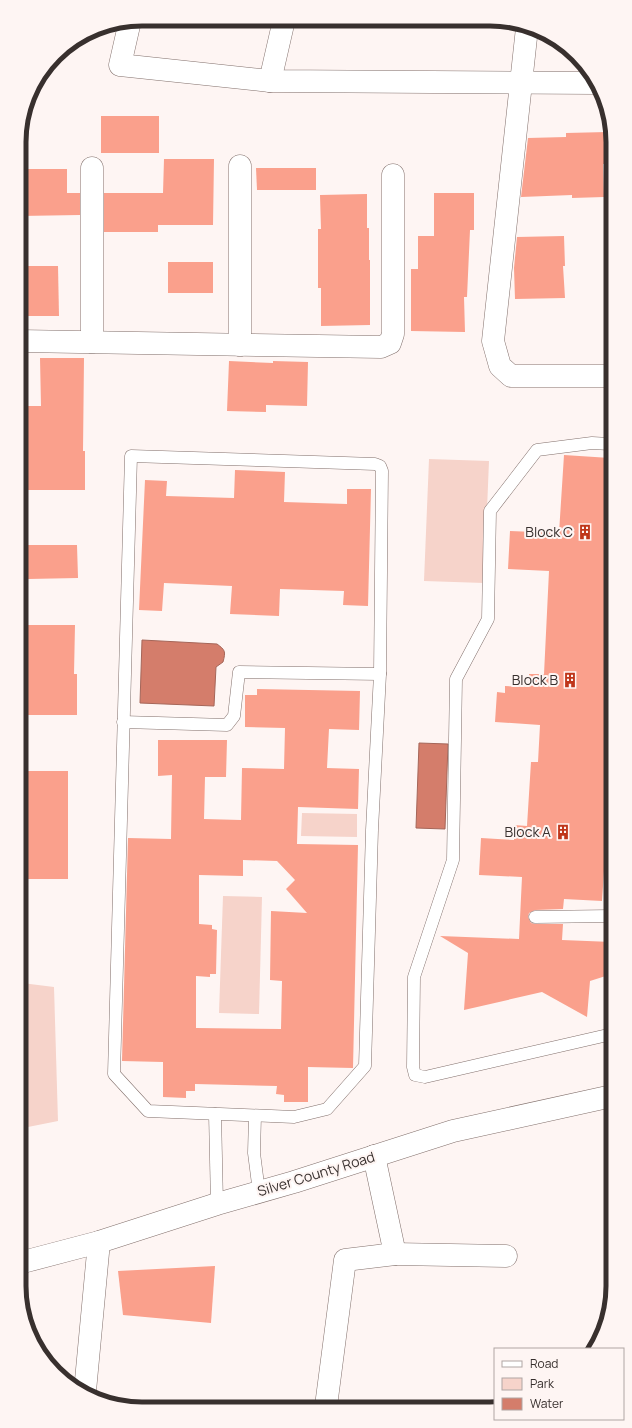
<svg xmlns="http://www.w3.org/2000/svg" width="632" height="1428" viewBox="0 0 632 1428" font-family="Manrope,sans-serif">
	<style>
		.green { fill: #f6d3ca }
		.water { fill: #d47d6b; stroke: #a56659 }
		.building { fill: #faa08c; fill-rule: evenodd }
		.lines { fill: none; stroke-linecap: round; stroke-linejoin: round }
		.lane-casing { stroke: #82706c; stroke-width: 13 }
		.street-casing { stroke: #82706c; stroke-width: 23 }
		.secondary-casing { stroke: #82706c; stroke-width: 23 }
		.lane { stroke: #fff; stroke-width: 12 }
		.street { stroke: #fff; stroke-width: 22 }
		.secondary { stroke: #fff; stroke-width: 22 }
		.labels { text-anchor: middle; stroke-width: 4; stroke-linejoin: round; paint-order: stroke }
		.poi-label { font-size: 14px; fill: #38302e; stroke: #fef5f3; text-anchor: end }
		.street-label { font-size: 14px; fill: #38302e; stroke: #fef5f3 }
		.rim { fill: none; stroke: #38302e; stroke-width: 5 }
	</style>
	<rect width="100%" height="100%" fill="#fef5f3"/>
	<!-- green -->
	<g class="green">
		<polygon points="429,459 489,461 484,583 424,581"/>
		<polygon points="302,813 357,814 357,837 301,836"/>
		<polygon points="223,896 262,897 259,1014 219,1013"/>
		<polygon points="22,983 54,987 58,1121 23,1128"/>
	</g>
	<!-- water -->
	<g class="water">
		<path d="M 142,640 L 217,644 C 225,650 226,651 223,662 L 216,667 L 214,706 L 140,703 Z"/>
		<polygon points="419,743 448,744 445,829 416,828"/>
	</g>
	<!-- building -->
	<g class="building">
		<rect x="101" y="116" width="58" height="37"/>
		<polygon points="607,132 608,164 603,164 604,197 572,198 572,195 521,197 528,138 566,137 566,133"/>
		<polygon points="164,159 214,159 213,225 158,225 158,232 104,232 104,193 163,193"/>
		<polygon points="256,168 316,168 316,190 257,190"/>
		<polygon points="19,169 67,169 67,193 80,193 80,215 20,216"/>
		<polygon points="434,193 474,193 474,230 470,230 467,297 464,297 465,332 411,331 411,269 418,269 418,236 434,236"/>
		<polygon points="367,194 367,228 369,228 369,260 370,260 370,325 321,326 321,288 318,288 318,229 321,229 320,195"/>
		<polygon points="564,236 565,266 563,266 565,298 515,299 514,268 517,237"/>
		<rect x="168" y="262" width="45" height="31"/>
		<polygon points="20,266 58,266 59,316 20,316"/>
		<polygon points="40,358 84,358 83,451 85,451 85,490 27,490 28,406 41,406"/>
		<polygon points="229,361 273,363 273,361 308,362 307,406 266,405 266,412 227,411"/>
		<polygon points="564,455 610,458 611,872 604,871 602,901 564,899 563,909 535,910 529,913 528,917 531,923 535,924 563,924 562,940 612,942 612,974 590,981 587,1017 542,992 464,1010 468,953 440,936 519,939 522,877 479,875 481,838 514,840 514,825 527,826 531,762 538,762 540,725 495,722 497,692 505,693 505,686 529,687 529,674 544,674 549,571 508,569 510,531 559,533"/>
		<polygon points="235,470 285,472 284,502 347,504 347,489 371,489 368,606 343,605 344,591 280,589 279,616 230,614 232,586 164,583 162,611 139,610 145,480 167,481 166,496 234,498"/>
		<polygon points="28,545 77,545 78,578 28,579"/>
		<polygon points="21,625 75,625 74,674 77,674 77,715 21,715"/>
		<path d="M 257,689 L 360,691 L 359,730 L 329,729 L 327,768 L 359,769 L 358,809 L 298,807 L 297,844 L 358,845 L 353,1068 L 308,1067 L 308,1102 L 284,1102 L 284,1095 L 276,1094 L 277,1086 L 195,1084 L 195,1091 L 186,1091 L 186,1098 L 163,1097 L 163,1062 L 122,1061 L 128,838 L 171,839 L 172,775 L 158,776 L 158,740 L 227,740 L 226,777 L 205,777 L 204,819 L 241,820 L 242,768 L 284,769 L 285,728 L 245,727 L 245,695 L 257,695 ZM 243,860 L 277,861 L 295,880 L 286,889 L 307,913 L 271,911 L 270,980 L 282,981 L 281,1029 L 196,1028 L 196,976 L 210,977 L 210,974 L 216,974 L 217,930 L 212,929 L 212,925 L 199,924 L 199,875 L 243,876 Z"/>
		<polygon points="21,771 68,771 68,879 22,879"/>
		<polygon points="215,1266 211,1323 123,1315 118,1271"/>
	</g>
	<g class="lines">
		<defs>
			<g id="lane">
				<polyline points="610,444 592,443 537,450 490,511 488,619 456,679 453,860 414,977 413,1067 415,1075 425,1077 612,1034"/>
				<polygon points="131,456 375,464 380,466 382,471 380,674 372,830 365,1066 327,1109 294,1117 148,1111 114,1074"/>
				<polyline points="123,722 227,725 234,716 239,672 380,674"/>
				<polyline points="535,917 611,916"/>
				<polyline points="215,1114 217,1204"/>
				<polyline points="255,1116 254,1153 259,1192"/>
			</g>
			<g id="street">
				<polyline points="130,21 120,65 270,81 597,83"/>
				<polyline points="527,28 493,341 500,366 511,376 610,376"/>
				<polyline points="270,81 284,20"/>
				<polyline points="240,166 240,345"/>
				<polyline points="20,341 381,347 390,343 393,334 393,175"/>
				<polyline points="92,342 92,168"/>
				<polyline points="395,1254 506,1256"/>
				<polyline points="85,1391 99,1242"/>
				<polyline points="326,1406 345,1260 395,1254 374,1156"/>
			</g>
			<polyline id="secondary" points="23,1262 99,1242 217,1204 294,1182 453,1131 612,1096"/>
		</defs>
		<!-- lane casing -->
		<use href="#lane" class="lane-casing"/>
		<!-- street casing -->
		<use href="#street" class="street-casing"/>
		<!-- secondary casing -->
		<use href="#secondary" class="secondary-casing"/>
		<!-- lane -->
		<use href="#lane" class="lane"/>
		<!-- street -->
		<use href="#street" class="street"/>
		<!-- secondary -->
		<use href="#secondary" class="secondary"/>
	</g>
	<!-- icons -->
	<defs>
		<symbol id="building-bare" viewBox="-9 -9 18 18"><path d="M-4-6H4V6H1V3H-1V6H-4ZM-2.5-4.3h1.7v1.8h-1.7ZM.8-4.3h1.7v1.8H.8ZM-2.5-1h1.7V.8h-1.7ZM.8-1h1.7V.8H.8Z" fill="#bf3519" stroke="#fef5f3" stroke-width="2.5" paint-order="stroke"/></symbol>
	</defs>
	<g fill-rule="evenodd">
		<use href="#building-bare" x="574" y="521" width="22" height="22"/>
		<use href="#building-bare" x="559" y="669" width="22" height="22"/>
		<use href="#building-bare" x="552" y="821" width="22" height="22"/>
	</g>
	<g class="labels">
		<!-- poi labels -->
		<g class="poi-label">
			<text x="573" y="537">Block C</text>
			<text x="558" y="685">Block B</text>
			<text x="551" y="837">Block A</text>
		</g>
		<!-- street labels -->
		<g class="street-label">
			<text transform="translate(316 1174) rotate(-17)" y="5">Silver County Road</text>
		</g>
	</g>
	<!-- crop -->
	<path d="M0 0H632V1428H0ZM142 26H490A116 116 0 0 1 606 142V1286A116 116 0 0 1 490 1402H142A116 116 0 0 1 26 1286V142A116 116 0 0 1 142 26Z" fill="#fef5f3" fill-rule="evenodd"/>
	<path class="rim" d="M142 26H490A116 116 0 0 1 606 142V1286A116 116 0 0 1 490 1402H142A116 116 0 0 1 26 1286V142A116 116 0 0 1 142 26Z"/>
	<!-- legend -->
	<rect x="494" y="1348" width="130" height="72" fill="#fef5f3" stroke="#afa6a4"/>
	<rect x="502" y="1361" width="20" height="6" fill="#ffffff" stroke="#afa6a4"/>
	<text x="530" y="1368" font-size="12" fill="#38302e">Road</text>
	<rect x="502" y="1378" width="20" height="12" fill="#f6d3ca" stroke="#afa6a4"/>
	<text x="530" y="1388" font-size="12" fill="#38302e">Park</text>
	<rect x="502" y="1398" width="20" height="12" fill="#d47d6b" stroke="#afa6a4"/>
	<text x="530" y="1408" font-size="12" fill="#38302e">Water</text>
</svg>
